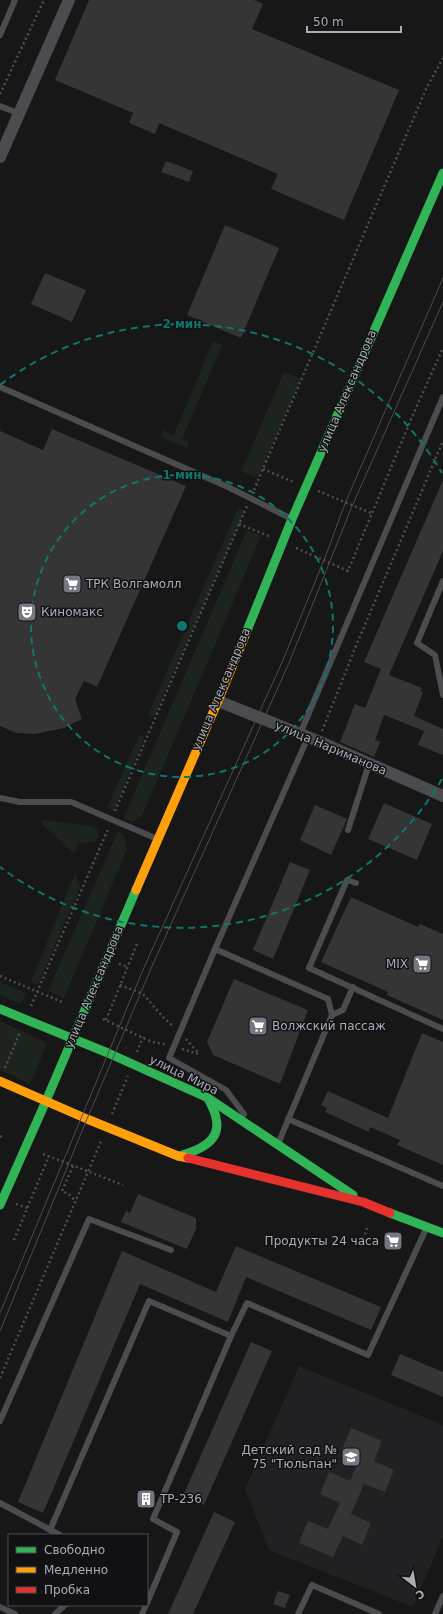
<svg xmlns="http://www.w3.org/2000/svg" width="443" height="1614" viewBox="0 0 443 1614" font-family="'DejaVu Sans',sans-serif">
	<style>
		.built { fill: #212123 }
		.green { fill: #1d241e }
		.building { fill: #353536 }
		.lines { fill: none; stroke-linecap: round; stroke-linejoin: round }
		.path { stroke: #4d4e52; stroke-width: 2.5; stroke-dasharray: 2 3; stroke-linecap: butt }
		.lane { stroke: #4b4c50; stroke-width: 6 }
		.street { stroke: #4b4c50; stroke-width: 12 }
		.fast { stroke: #30b455; stroke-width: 9 }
		.slow { stroke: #ff9f0a; stroke-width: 9 }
		.jam { stroke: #e5322d; stroke-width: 9 }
		.tram { stroke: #4b4c4f; stroke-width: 1 }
		.ring { fill: none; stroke: #0f766e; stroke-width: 2; stroke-dasharray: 7 5 }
		.labels { text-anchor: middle; stroke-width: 3; stroke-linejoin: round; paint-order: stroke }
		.street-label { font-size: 12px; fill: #a8adb8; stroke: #111113 }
		.poi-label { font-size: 12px; fill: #a8adb8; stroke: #111113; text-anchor: start }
		.centre { fill: #0f766e; stroke: #111113; stroke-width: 2 }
		.ring-label { font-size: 12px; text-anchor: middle; font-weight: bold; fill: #0f766e; stroke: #111113; stroke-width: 3; stroke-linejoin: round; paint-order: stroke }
	</style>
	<rect width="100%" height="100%" fill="#171717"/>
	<!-- built -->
	<polygon class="built" points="299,1366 443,1425 443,1536 413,1607 269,1550 245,1489"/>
	<!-- green -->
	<g class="green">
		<polygon points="213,341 222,345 182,439 189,442 187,448 161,437 163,430 174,435"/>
		<polygon points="284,372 301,379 258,478 241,471"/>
		<polygon points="238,508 245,511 154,717 148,715"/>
		<polygon points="247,530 261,536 142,816 133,822 123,819"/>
		<polygon points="139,735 145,737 114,811 107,808"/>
		<polygon points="46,820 93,826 98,831 99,838 96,841 78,844 76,850 73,852 43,825 42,821"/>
		<polygon points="118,831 124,836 127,849 64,998 48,991"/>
		<polygon points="75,873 80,887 38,985 31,982"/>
		<polygon points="0,982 26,993 21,1004 0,995"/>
		<polygon points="0,1021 47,1043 30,1084 0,1070"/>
	</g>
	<!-- building -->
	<g class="building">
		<polygon points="89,0 254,0 263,4 252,29 399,90 344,220 271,189 278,174 159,123 155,134 129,123 133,113 55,80"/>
		<polygon points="166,161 193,171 189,182 161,172"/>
		<polygon points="225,225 279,248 241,338 187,315"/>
		<polygon points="45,273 86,290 72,322 31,304"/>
		<polygon points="52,429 186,486 97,687 84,681 75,699 82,719 64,728 35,734 16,733 0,726 0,431 43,450"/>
		<polygon points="443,480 443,551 389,675 422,688 420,691 423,692 414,716 443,729 443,755 418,745 424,731 384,715 375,740 380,742 374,757 340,742 355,704 365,708 381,669 364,662"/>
		<polygon points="384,803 432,824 417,860 368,839"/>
		<polygon points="315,805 347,819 331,855 300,840"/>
		<polygon points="290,862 310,870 273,959 253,950"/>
		<polygon points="351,897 418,927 420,924 443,934 443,1020 387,995 388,992 321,962"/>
		<polygon points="234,979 308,1010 280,1084 213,1055 207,1042"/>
		<polygon points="422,1033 443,1042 443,1165 397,1145 400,1140 370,1127 369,1132 325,1112 327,1108 321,1105 328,1091 388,1118"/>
		<polygon points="138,1194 196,1218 196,1229 187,1249 121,1222 126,1211 130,1213"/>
		<polygon points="236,1246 381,1307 371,1330 246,1277 228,1322 140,1284 43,1513 18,1502 122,1251 216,1292"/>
		<polygon points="251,1342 272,1351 204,1505 183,1496"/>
		<polygon points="400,1354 443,1372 443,1397 391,1375"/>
		<polygon points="351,1428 382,1441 374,1461 394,1470 385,1492 364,1484 351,1514 371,1523 362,1545 343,1536 333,1557 299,1543 308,1521 328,1529 340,1503 320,1494 329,1472 350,1481 359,1460 341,1452"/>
		<polygon points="141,1490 156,1496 151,1508 136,1502"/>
		<polygon points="214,1512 235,1522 193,1614 168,1614"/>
		<polygon points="278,1591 290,1595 285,1608 273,1604"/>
	</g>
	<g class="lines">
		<!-- path -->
		<g class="path">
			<polyline points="0,94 44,0"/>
			<polyline points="263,469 293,482"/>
			<polyline points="254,490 426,89 443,58"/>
			<polyline points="318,491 371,513"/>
			<polyline points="239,524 271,537"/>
			<polyline points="296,548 348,571 412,417 443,348"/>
			<polyline points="322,731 356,646 443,441"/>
			<polyline points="115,811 247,506"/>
			<polyline points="119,964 128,967"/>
			<polyline points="0,976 62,1002"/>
			<polyline points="120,985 143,994 163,1017 174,1027"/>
			<polyline points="31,1006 109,827"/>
			<polyline points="103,1019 152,1042 165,1044"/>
			<polyline points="106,1020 137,944"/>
			<polyline points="186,1039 199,1054"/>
			<polyline points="182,1049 198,1054"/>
			<polyline points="137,1052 143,1037"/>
			<polyline points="5,1068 20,1032"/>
			<polyline points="112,1114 128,1076"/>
			<polyline points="0,1136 4,1138"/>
			<polyline points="43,1154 123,1185"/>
			<polyline points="73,1166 62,1191 70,1195 76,1202"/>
			<polyline points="16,1204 27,1208"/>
			<polyline points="14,1240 49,1156"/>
			<polyline points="362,1244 368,1225"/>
			<polyline points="0,1378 102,1139"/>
		</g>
		<!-- lane -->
		<g class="lane">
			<polyline points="0,35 15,0"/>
			<polyline points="0,106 20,114"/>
			<polyline points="0,387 228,487 290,518"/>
			<polyline points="443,581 417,643 435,655 443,695"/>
			<polyline points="300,734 443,397"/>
			<polyline points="0,798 20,802 71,802 155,838"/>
			<polyline points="348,830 369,764"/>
			<polyline points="356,883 347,880 309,968 443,1029"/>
			<polyline points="215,949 308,737"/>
			<polyline points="332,1015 343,1010 353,987"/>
			<polyline points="244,1114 226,1090 169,1058 215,949 328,999 332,1015 278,1144"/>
			<polyline points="288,1119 443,1186"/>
			<polyline points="0,1421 89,1219 171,1250"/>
			<polyline points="0,1503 60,1535"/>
			<polyline points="50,1530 149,1301 231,1336"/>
			<polyline points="147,1603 177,1532 153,1519 231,1336 247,1303 368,1355 426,1229"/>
			<polyline points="0,1607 15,1614"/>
			<polyline points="55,1614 65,1605"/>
			<polyline points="142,1614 146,1605"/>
			<polyline points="298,1614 312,1585 379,1614"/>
			<polyline points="435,1614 443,1596"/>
		</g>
		<!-- street -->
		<g class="street">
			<polyline points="0,157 69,0"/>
			<polyline points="218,701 318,741 443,796"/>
		</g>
		<!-- fast -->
		<g class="fast">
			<polyline points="246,633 292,519 443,173"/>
			<polyline points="0,1009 108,1053 208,1098 353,1195"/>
			<path d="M 179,1156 C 197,1151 222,1142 216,1118 C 215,1111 211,1105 208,1098"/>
			<polyline points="0,1205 46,1101 136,890"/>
			<polyline points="390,1213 443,1233"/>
		</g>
		<!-- slow -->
		<g class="slow">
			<polyline points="136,890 218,701 246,633"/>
			<polyline points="0,1081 87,1119 178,1156 188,1158"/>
		</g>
		<!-- jam -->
		<polyline class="jam" points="188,1158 363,1202 390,1213"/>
		<!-- tram -->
		<g class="tram">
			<polyline points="0,1313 142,972 283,660 324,560 346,501 443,278"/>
			<polyline points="0,1331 87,1119 153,964 289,663 353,504 443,302"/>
		</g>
	</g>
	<!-- distance rings -->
	<g class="ring">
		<circle cx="182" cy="626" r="151"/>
		<path d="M442 779A302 302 0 0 1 0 867M0 385A302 302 0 0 1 442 473"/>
	</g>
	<!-- icons -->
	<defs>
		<symbol id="supermarket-square" viewBox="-11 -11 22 22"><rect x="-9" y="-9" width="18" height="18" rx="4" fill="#757880" stroke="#111113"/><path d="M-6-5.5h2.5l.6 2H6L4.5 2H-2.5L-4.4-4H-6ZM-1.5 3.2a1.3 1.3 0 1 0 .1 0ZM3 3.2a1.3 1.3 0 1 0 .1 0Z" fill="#fff"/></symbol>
		<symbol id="theatre-square" viewBox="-11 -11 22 22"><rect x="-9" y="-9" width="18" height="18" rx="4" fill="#757880" stroke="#111113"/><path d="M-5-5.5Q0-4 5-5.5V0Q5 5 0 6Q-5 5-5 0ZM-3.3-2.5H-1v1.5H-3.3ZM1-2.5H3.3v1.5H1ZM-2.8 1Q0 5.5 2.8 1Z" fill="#fff"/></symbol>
		<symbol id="school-square" viewBox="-11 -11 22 22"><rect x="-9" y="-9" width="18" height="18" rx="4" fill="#757880" stroke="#111113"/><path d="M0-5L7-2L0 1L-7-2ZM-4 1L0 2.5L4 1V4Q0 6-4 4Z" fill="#fff"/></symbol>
		<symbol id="building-square" viewBox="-11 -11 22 22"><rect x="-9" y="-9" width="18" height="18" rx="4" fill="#757880" stroke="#111113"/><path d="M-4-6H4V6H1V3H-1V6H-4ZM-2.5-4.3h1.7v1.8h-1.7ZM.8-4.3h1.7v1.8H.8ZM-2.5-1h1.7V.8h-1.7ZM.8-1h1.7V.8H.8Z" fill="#fff"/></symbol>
	</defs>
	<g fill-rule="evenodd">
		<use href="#supermarket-square" x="61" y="573" width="22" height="22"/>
		<use href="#theatre-square" x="16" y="601" width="22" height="22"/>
		<use href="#supermarket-square" x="411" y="953" width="22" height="22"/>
		<use href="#supermarket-square" x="247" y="1015" width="22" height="22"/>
		<use href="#supermarket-square" x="382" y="1230" width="22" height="22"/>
		<use href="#school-square" x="340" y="1446" width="22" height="22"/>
		<use href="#building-square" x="135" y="1488" width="22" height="22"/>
	</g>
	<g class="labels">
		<!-- street labels -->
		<g class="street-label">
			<text transform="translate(347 391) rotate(-67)" y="4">улица Александрова</text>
			<text transform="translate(221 689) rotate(-67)" y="4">улица Александрова</text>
			<text transform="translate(331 748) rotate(23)" y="4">улица Нариманова</text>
			<text transform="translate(94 987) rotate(-67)" y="4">улица Александрова</text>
			<text transform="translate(184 1075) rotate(26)" y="4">улица Мира</text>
		</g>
		<!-- poi labels -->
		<g class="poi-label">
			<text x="86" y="588">ТРК Волгамолл</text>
			<text x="41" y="616">Киномакс</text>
			<text x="408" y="968" text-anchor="end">MIX</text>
			<text x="272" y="1030">Волжский пассаж</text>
			<text x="379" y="1245" text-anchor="end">Продукты 24 часа</text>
			<text x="337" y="1454" text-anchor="end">Детский сад №<tspan x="337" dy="14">75 "Тюльпан"</tspan></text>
			<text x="160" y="1503">ТР-236</text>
		</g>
	</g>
	<circle cx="182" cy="626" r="6" class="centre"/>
	<g class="ring-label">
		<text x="182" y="328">2 мин</text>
		<text x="182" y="479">1 мин</text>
	</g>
	<!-- legend -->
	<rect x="8" y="1534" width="140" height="72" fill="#111113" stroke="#4d4f55"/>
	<rect x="16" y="1547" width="20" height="6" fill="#30b455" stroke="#4d4f55"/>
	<text x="44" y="1554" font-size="12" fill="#a8adb8">Свободно</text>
	<rect x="16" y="1567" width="20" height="6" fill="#ff9f0a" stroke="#4d4f55"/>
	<text x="44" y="1574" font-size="12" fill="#a8adb8">Медленно</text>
	<rect x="16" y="1587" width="20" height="6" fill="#e5322d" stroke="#4d4f55"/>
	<text x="44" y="1594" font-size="12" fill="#a8adb8">Пробка</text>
	<!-- north arrow -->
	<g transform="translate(415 1586) rotate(149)" stroke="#111113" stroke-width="3" paint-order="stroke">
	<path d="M0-3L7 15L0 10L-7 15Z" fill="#a8adb8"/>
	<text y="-6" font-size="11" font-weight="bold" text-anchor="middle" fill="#a8adb8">С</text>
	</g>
	<!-- scale -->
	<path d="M307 26v6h94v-6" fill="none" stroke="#a8adb8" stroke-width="2"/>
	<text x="313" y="26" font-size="12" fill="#a8adb8" stroke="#111113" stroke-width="3" paint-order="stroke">50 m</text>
</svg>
